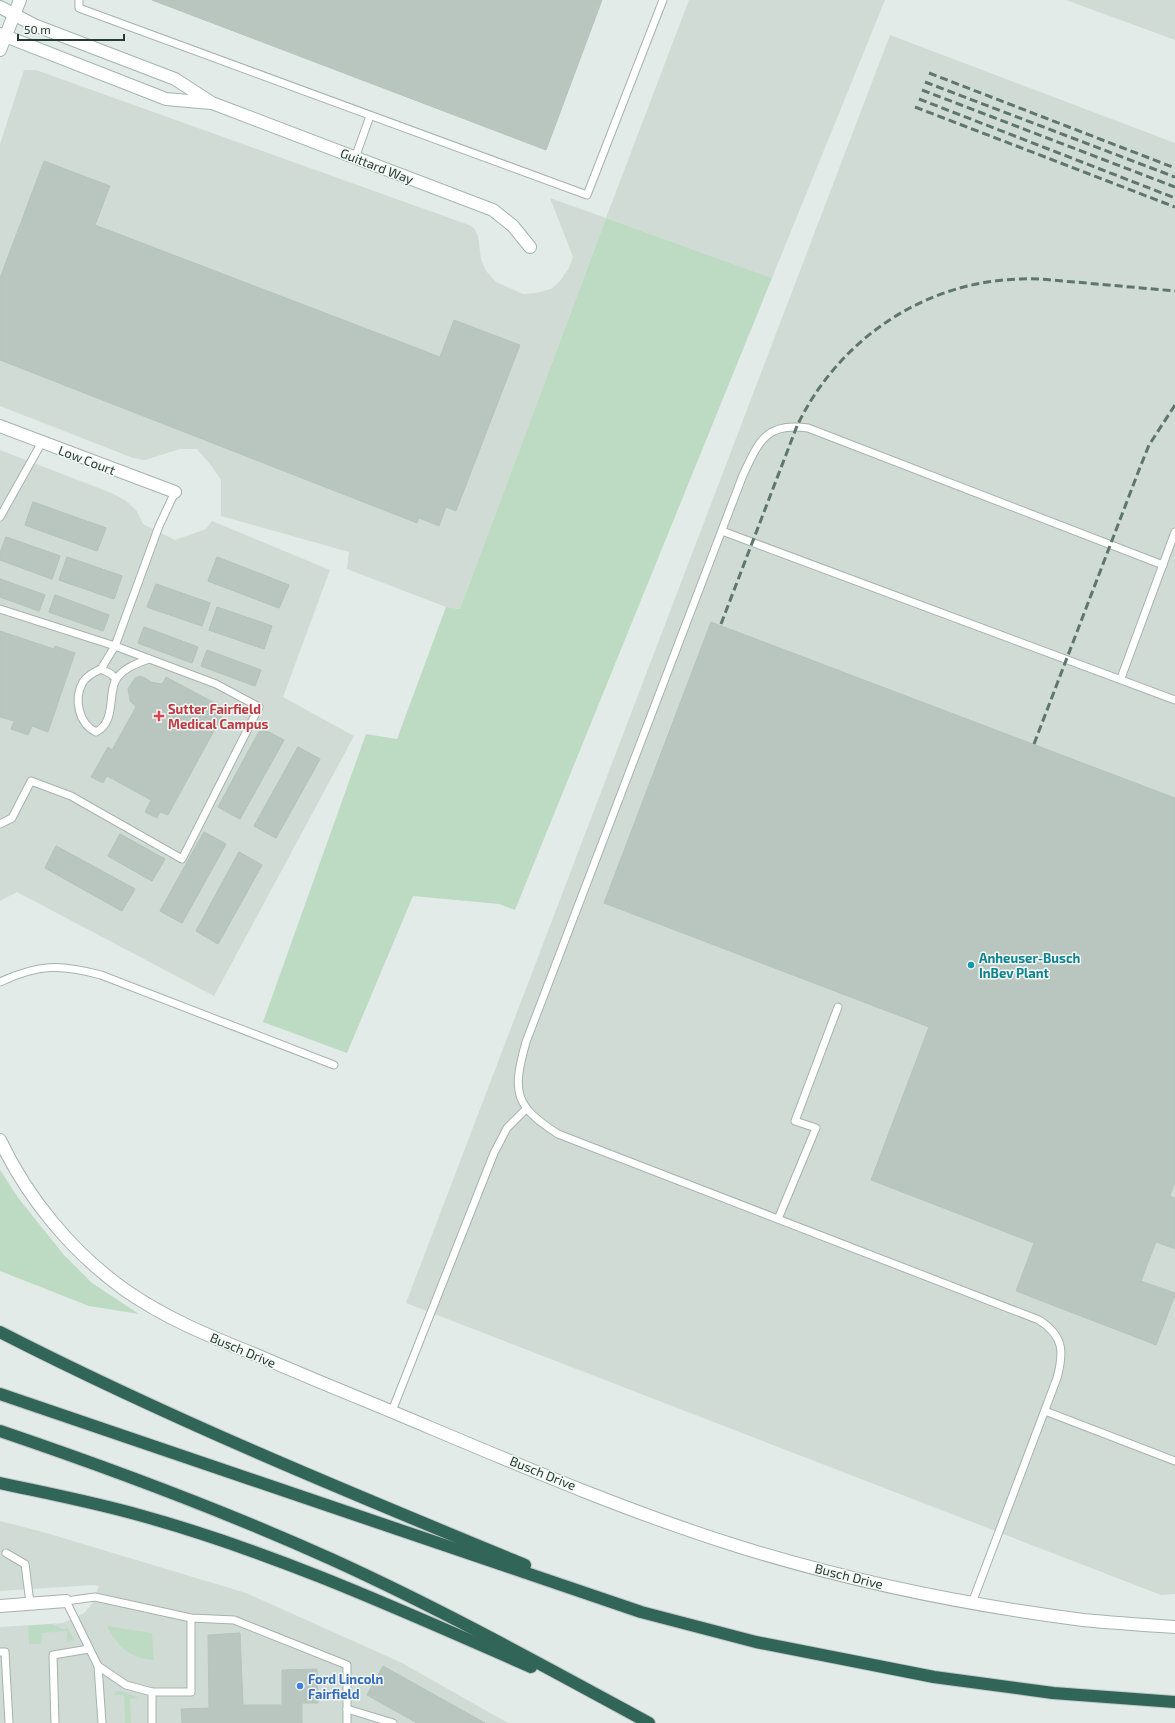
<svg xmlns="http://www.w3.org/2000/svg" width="1175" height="1723" viewBox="0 0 1175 1723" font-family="'Exo 2',sans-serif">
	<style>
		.built { fill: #d1dbd5 }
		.green { fill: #bddbc3 }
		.building { fill: #b8c6bf; stroke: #b5c4bd }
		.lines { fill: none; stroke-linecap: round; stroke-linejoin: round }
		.lane-casing { stroke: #a5b3ad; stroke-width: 9 }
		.street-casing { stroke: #a5b3ad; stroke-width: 14 }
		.secondary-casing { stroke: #a1b6ad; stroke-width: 14 }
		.highway-casing { stroke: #c1c8c6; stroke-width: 14 }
		.lane { stroke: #fff; stroke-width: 7 }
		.street { stroke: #fff; stroke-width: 12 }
		.secondary { stroke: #fff; stroke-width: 12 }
		.highway { stroke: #316557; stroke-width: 12 }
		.rail { stroke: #5e776e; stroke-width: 3; stroke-dasharray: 8 4; stroke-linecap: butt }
		.health-dot { fill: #e0444e; stroke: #f3f8f5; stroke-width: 1.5 }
		.culture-dot { fill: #0f9aa8; stroke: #f3f8f5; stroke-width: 1.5 }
		.shop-dot { fill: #3f7fe0; stroke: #f3f8f5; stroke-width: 1.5 }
		.labels { text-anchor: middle; stroke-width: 3; stroke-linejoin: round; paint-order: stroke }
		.street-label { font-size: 13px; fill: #233b33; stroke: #f3f8f5 }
		.health-label { font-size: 13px; font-weight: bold; fill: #be3a42; stroke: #f3f8f5; text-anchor: start }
		.culture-label { font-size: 13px; font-weight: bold; fill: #0d838f; stroke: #f3f8f5; text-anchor: start }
		.shop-label { font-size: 13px; font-weight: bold; fill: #366cbe; stroke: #f3f8f5; text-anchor: start }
	</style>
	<rect width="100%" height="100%" fill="#e2ebe7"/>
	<!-- built -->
	<g class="built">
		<polygon points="689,0 885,0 772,278 606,218 460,609 446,607 347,569 349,552 221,516 221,480 210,464 197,449 180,449 145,460 133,458 0,406 0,144 24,70 36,70 469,225 474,228 478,236 481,259 486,271 496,282 523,294 536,293 551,289 560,281 569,268 573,257 550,198 606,218"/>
		<polygon points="1066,0 1175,0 1175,40"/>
		<polygon points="890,35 1175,143 1175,1594 1161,1595 406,1303"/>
		<polygon points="0,450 114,494 126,501 136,510 143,524 175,540 206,529 212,521 330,570 283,697 354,736 214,996 17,892 0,901"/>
		<polygon points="0,1521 43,1532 246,1593 402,1663 508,1723 0,1723 0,1627 63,1623 74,1618 84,1613 92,1604 99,1586 94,1585 0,1591"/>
	</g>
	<!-- green -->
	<g class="green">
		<polygon points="606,218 772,278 515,910 499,904 413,896 347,1053 263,1022 366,734 397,739 446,607 460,609"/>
		<polygon points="0,1170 19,1199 64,1255 92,1283 139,1314 89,1306 0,1271"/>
		<polygon points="51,1624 65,1630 67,1627 74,1640 67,1642 67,1631 42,1633 41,1644 29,1644 28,1626"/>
		<path d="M 107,1626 L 152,1633 L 154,1660 C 130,1659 117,1646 107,1626 Z"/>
		<polygon points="116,1691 121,1691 139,1698 130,1699 131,1723 125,1723 124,1695 114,1695"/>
	</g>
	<!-- building -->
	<g class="building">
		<polygon points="152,0 602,0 546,150"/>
		<polygon points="44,161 110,186 95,225 440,357 454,320 520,345 456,511 446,507 439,526 419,518 417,523 0,360 0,278"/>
		<polygon points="33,502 106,528 97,551 25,525"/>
		<polygon points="33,502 106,528 97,551 25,525"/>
		<polygon points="6,537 60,556 52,579 0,560 0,553"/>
		<polygon points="6,537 60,556 52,579 0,560 0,553"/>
		<polygon points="67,557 122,576 114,599 59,580"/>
		<polygon points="67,557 122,576 114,599 59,580"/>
		<polygon points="217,557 289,585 279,608 208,581"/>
		<polygon points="217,557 289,585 279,608 208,581"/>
		<polygon points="0,579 45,595 39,611 0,597"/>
		<polygon points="0,579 45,595 39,611 0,597"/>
		<polygon points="156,584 210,603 202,626 147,607"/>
		<polygon points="156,584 210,603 202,626 147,607"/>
		<polygon points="55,595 109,615 103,631 49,612"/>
		<polygon points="55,595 109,615 103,631 49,612"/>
		<polygon points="217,607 272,626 264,649 209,630"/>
		<polygon points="217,607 272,626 264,649 209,630"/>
		<polygon points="711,622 1175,798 1175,1182 1170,1196 1175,1198 1175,1249 1156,1242 1141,1281 1175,1293 1175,1295 1156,1345 1016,1291 1034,1243 871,1180 929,1027 604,903"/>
		<polygon points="144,627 198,647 192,663 138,643"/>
		<polygon points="144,627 198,647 192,663 138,643"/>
		<polygon points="0,631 54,649 55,646 75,653 48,732 32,726 28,735 11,729 14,721 0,717"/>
		<polygon points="207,650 261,670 255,686 201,666"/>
		<polygon points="207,650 261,670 255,686 201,666"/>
		<polygon points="140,676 145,678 151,682 162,684 166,677 226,709 168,815 160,812 157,818 145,812 151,800 107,776 103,783 91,777 108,747 112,750 136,707 130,701 128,689 135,678"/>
		<polygon points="261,728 284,740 240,819 218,807"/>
		<polygon points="261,728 284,740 240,819 218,807"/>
		<polygon points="298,747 320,759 276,838 254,826"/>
		<polygon points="298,747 320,759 276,838 254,826"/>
		<polygon points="204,832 226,844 182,923 160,911"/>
		<polygon points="204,832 226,844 182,923 160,911"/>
		<polygon points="120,834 165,859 152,881 108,856"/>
		<polygon points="120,834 165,859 152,881 108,856"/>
		<polygon points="56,846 135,889 122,911 45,868"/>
		<polygon points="56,846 135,889 122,911 45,868"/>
		<polygon points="239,852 262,865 218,944 196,931"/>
		<polygon points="239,852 262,865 218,944 196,931"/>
		<polygon points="240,1633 243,1705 282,1705 282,1670 317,1669 318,1703 302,1703 302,1723 182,1723 181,1709 209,1708 208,1635"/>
		<polygon points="383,1666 485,1723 417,1723 367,1695"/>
	</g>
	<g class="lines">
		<defs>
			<g id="lane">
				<polyline points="79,0 79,8 587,195 663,0"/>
				<polyline points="355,158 370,116"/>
				<polyline points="0,517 42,442"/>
				<polyline points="722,531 1175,700"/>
				<polyline points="0,609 115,646 216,684 259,707 182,859 71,796 31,781 12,818 0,824"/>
				<polyline points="101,669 115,646 159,526 175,492"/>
				<polyline points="1121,678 1175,532"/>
				<path d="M 116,679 L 111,674 L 101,669 C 94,672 87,676 83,682 C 73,699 79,724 96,732 C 117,722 107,691 117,678 C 124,668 138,663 149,659"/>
				<path d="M 0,982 C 39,964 60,964 101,975 L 334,1065"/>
				<polyline points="778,1219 816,1128 795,1121 838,1007"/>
				<polyline points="392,1411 494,1153 507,1128 526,1109"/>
				<polyline points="1045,1411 1175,1461"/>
				<polyline points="6,1553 25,1564 30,1603"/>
				<path d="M 972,1603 L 1057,1378 C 1064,1352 1064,1336 1039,1320 L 558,1134 C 514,1106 512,1092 526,1042 L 743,475 C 759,441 766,422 808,428 L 1163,565"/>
				<polyline points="191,1618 95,1597 66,1601 98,1666 126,1685 152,1692 191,1692 191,1618 234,1620 347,1665 347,1723"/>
				<polyline points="0,1652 5,1652 9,1723"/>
				<polyline points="98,1666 102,1723"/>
				<polyline points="152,1692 152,1723"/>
				<polyline points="347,1709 393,1723"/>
				<polyline points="55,1723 53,1655 89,1649"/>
			</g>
			<g id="street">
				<polyline points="0,426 175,492"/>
				<path d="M 0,1140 C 28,1199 72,1252 125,1290 C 165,1318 209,1336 254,1354 C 296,1372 339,1390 381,1407 C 498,1456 616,1508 737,1546 C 849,1581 966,1605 1083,1620 C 1114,1623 1144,1625 1175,1627"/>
				<polyline points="0,1606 66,1601"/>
			</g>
			<g id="secondary">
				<polyline points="0,7 34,25 175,79 212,103 493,210 513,226 530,247"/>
				<polyline points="0,34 166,99 211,103"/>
				<polyline points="0,50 20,0"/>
			</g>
			<g id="highway">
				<path d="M 0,1332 C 170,1419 348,1492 525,1565"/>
				<polyline points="0,1394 641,1612 756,1642 934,1677 1053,1693 1175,1702"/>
				<path d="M 0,1431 C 112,1469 222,1510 331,1559 C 439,1608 544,1666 649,1723"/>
				<path d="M 0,1483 C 46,1493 93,1502 139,1515 C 274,1552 403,1611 531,1667"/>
			</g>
		</defs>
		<!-- lane casing -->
		<use href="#lane" class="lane-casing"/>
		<!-- street casing -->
		<use href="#street" class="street-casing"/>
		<!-- secondary casing -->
		<use href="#secondary" class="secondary-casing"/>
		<!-- highway casing -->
		<use href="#highway" class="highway-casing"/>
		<!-- lane -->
		<use href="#lane" class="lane"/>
		<!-- street -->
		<use href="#street" class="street"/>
		<!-- secondary -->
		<use href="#secondary" class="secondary"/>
		<!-- highway -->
		<use href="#highway" class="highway"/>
		<!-- rail -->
		<g class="rail">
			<polyline points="929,73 1175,168"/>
			<polyline points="925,82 1175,177"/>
			<polyline points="922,90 1175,187"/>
			<polyline points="919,99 1175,198"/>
			<polyline points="915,107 1175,207"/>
			<path d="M 721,624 L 797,426 C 838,340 924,281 1021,279 C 1039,278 1057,281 1075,282 C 1108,285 1142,288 1175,291"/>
			<polyline points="1034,744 1139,470 1149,445 1175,405"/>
		</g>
	</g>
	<!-- markers -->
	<path class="health-dot" d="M157 710h4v4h4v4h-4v4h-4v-4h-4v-4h4z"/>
	<circle class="culture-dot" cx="971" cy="965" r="4"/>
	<circle class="shop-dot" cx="300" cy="1686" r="4"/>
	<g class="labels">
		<!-- street labels -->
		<g class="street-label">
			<text transform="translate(377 166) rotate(21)" y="5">Guittard Way</text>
			<text transform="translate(87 460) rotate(21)" y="5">Low Court</text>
			<text transform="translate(243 1350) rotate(23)" y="5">Busch Drive</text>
			<text transform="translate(543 1473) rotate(22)" y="5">Busch Drive</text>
			<text transform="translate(849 1576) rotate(14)" y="5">Busch Drive</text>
		</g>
		<!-- health labels -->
		<g class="health-label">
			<text x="168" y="714">Sutter Fairfield<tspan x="168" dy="15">Medical Campus</tspan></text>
		</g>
		<!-- culture labels -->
		<g class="culture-label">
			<text x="979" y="963">Anheuser-Busch<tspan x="979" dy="15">InBev Plant</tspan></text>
		</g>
		<!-- shop labels -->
		<g class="shop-label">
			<text x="308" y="1684">Ford Lincoln<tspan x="308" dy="15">Fairfield</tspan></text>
		</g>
	</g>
	<!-- scale -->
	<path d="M18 34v6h106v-6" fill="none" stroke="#233b33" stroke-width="2"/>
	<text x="24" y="34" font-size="12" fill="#233b33" stroke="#f3f8f5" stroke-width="3" paint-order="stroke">50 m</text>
</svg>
